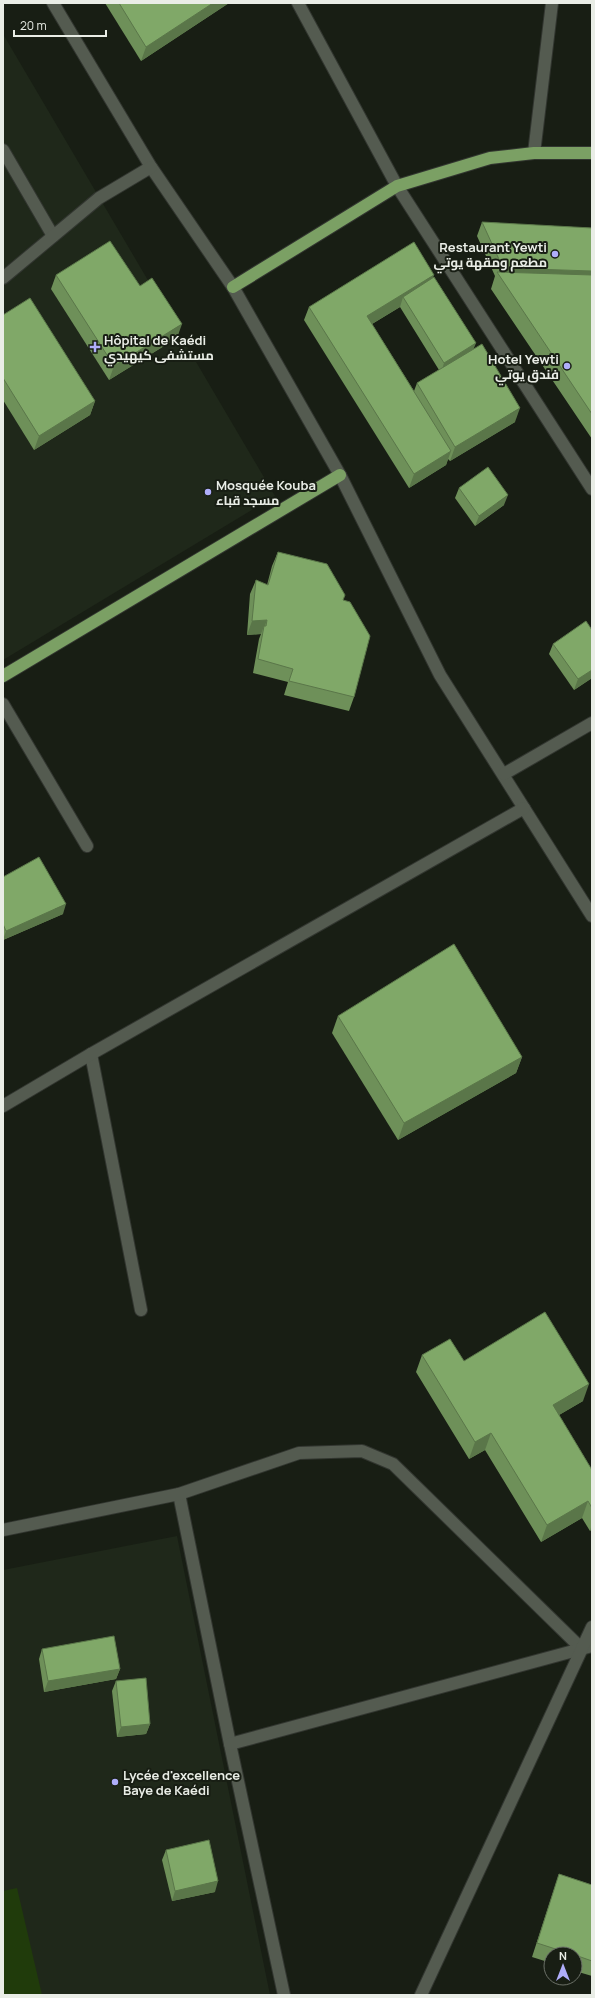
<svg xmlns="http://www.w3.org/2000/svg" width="595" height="1998" viewBox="0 0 595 1998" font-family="Manrope,Cairo,sans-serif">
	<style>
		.built { fill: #1f281a }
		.garden { fill: #203b0b }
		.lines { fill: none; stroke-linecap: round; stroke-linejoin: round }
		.minor-casing { stroke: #323630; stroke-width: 14 }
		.major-casing { stroke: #323630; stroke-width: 14 }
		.minor { stroke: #545b50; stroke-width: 12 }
		.major { stroke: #7ba064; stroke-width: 12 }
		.wall { fill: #6e9059; fill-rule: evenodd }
		.shaded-wall { fill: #5a7649 }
		.building { fill: #80a868; stroke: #5a7649 }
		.poi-dot { fill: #afaefa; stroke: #181e14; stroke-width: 1.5 }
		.labels { text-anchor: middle; stroke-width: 4; stroke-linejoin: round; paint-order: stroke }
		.poi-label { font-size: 13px; font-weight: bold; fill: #e9ede6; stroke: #181e14; text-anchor: start }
	</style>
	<rect width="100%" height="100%" fill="#181e14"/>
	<!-- built -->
	<g class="built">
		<polygon points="3,34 275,496 3,660"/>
		<polygon points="177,1536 270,1995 3,1995 3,1570"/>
	</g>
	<!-- garden -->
	<polygon class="garden" points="17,1888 42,1995 3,1995 3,1891"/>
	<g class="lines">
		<defs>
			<g id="minor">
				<polyline points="53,3 151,167 233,287 340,475 440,675 592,916"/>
				<polyline points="298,3 397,186 592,489"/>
				<polyline points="3,150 53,236"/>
				<polyline points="534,153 552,3"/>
				<polyline points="3,278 99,198 151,167"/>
				<polyline points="3,704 87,846"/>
				<polyline points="504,774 592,723"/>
				<polyline points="91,1054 141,1310"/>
				<polyline points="3,1106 91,1054 524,808"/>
				<polyline points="179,1494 230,1744 284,1995"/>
				<polyline points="3,1530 179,1494 299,1453 362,1451 393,1464 581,1648"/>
				<polyline points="230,1744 592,1646"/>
				<polyline points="421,1995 592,1627"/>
			</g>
			<g id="major">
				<polyline points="233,287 397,186 490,158 534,153 592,153"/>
				<polyline points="3,676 340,475"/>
			</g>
		</defs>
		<!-- minor casing -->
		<use href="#minor" class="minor-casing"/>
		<!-- major casing -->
		<use href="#major" class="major-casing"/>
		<!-- minor -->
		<use href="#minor" class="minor"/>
		<!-- major -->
		<use href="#major" class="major"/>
	</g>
	<!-- wall -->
	<g class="wall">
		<polygon points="105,3 229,3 141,61"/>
		<polygon points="482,222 592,228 592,439 491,289 495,276 477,236"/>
		<polygon points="56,275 140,286 177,338 109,380 51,289"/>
		<path d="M 433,278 L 515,422 L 450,461 L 448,459 L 446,465 L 409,488 L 304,320 L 309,307 ZM 400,307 L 439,370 L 417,383 L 414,391 L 372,324 Z"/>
		<polygon points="3,315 95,401 90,415 34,450 3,400"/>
		<polygon points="459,488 504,505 475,526 455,498"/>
		<polygon points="278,552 343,600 354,697 349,711 284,695 288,682 253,673 259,639 261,634 247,635 250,594 256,580 267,585 272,566"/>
		<polygon points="592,630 592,678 574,690 549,654 553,644"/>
		<polygon points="3,877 63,914 3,940"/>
		<polygon points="338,1016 522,1057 516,1073 398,1140 332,1033"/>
		<polygon points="422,1355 464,1361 583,1401 559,1415 592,1470 592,1529 590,1531 582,1518 541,1542 485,1450 469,1459 416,1372"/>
		<polygon points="42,1649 120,1669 116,1679 44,1692 39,1659"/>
		<polygon points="116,1681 150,1724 146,1734 117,1737 112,1691"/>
		<polygon points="166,1850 215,1892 172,1901 162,1860"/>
		<polygon points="559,1874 592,1885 592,1976 575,1971 575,1954 551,1954 551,1963 532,1957"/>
	</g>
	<!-- shaded-wall -->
	<g class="shaded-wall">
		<polygon points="213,3 229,3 141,61 146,47"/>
		<polygon points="503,268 592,271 592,285 500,277"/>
		<polygon points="434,275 429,289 403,297 400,307 362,330 367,316"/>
		<polygon points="182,324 177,338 109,380 114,366"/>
		<polygon points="476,343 472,353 441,373 444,363"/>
		<polygon points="95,401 90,415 34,450 39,436"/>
		<polygon points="520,408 515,422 450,461 455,447"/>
		<polygon points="451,451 446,465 409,488 414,474"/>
		<polygon points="508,495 504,505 475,526 479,516"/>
		<polygon points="267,620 263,631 264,626 261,634 247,635 252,621"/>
		<polygon points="592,670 592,678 574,690 578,679"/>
		<polygon points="66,904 63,914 3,940 6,931"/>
		<polygon points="522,1057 516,1073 398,1140 404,1123"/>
		<polygon points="589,1384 583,1401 547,1422 553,1405"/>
		<polygon points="491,1433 485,1450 469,1459 475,1442"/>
		<polygon points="588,1501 582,1518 541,1542 547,1525"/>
		<polygon points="592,1524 592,1529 590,1531"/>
		<polygon points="120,1669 116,1679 44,1692 48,1681"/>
		<polygon points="150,1724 146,1734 117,1737 121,1727"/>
		<polygon points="218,1881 215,1892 172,1901 175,1891"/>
	</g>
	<!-- building -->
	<g class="building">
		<polygon points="119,3 213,3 146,47"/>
		<polygon points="482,222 592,228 592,271 503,268"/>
		<polygon points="110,241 140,286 152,278 182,324 114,366 56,275"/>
		<polygon points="414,242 434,275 367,316 451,451 414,474 309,307"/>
		<polygon points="497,272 592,275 592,414"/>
		<polygon points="434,277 476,343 444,363 403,297"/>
		<polygon points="30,298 95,401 39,436 3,378 3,315"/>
		<polygon points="482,344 520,408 455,447 417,383"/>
		<polygon points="488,467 508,495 479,516 459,488"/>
		<polygon points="278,552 327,564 345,595 343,600 350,602 370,636 354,697 289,681 293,669 258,659 264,626 266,626 267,620 252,621 256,580 268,585"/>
		<polygon points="586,621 592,630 592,670 578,679 553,644"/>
		<polygon points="39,857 66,904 6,931 3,924 3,877"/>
		<polygon points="454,944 522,1057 404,1123 338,1016"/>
		<polygon points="545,1312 589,1384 553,1405 592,1470 592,1508 588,1501 547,1525 491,1433 475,1442 422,1355 450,1339 464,1361"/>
		<polygon points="114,1636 120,1669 48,1681 42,1649"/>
		<polygon points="146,1678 150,1724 121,1727 116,1681"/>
		<polygon points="209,1840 218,1881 175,1891 166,1850"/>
		<polygon points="559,1874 592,1885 592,1961 575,1955 575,1954 571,1954 537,1943"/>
	</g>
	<!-- markers -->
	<g class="poi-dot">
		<circle cx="555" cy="254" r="4"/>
		<path d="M93 341h4v4h4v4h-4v4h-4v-4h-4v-4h4z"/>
		<circle cx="567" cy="366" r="4"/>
		<circle cx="208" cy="492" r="4"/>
		<circle cx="115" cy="1782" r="4"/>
	</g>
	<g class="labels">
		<!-- poi labels -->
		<g class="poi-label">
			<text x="547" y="252" text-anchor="end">Restaurant Yewti<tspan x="547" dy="15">مطعم ومقهة يوتي</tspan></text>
			<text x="104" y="345">Hôpital de Kaédi<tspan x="104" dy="15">مستشفى كيهيدي</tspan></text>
			<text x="559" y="364" text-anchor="end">Hotel Yewti<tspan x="559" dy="15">فندق يوتي</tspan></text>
			<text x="216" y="490">Mosquée Kouba<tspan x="216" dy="15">مسجد قباء</tspan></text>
			<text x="123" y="1780">Lycée d'excellence<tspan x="123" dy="15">Baye de Kaédi</tspan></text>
		</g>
	</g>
	<!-- border -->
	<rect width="595" height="1998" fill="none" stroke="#e9ede6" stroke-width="8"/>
	<!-- north arrow -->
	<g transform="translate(563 1966)"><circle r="19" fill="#181e14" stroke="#6c7168"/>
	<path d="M0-3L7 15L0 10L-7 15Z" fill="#afaefa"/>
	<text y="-6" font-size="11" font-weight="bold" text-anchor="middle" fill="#e9ede6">N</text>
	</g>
	<!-- scale -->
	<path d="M14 30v6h92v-6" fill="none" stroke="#e9ede6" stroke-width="2"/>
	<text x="20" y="30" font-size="12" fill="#e9ede6" stroke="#181e14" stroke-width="3" paint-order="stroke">20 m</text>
</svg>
